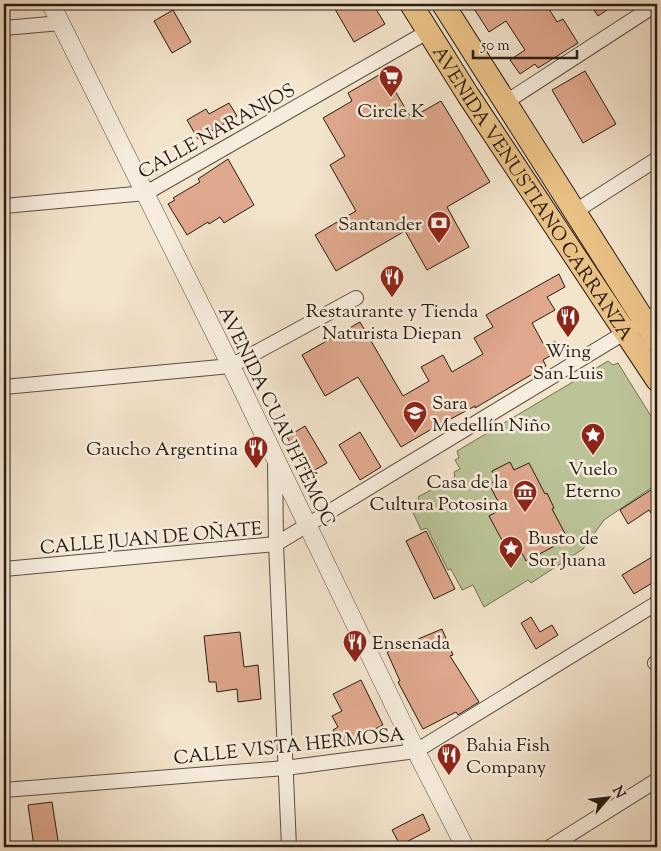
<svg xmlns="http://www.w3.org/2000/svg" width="661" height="851" viewBox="0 0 661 851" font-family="'Sorts Mill Goudy',serif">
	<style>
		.garden { fill: #bbc497; stroke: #727056 }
		.building { fill: #e0a88d; stroke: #281c14 }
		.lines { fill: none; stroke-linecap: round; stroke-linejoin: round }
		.minor-casing { stroke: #5b4e42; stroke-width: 16 }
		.tertiary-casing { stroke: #5b4e42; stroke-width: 19 }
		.primary-casing { stroke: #281c14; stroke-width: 24 }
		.minor { stroke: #f7edde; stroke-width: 14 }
		.tertiary { stroke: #f7edde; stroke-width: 18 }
		.primary { stroke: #eac286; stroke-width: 22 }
		.labels { text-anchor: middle; stroke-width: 5; stroke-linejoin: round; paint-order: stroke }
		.poi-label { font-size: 19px; fill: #281c14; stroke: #f7edde }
		.street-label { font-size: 19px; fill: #281c14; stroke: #f7edde }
	</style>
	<rect width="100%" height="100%" fill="#f3e4cc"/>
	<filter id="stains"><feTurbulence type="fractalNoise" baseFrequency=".004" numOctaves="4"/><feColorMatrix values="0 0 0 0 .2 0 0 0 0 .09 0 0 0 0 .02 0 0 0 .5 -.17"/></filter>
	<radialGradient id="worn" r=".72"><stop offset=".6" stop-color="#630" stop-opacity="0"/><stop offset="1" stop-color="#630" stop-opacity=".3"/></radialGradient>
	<!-- garden -->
	<polygon class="garden" points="608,361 613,365 618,363 657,426 657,484 604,520 583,549 531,583 528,580 484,607 473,585 462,590 451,569 448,570 427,528 421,530 411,508 420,502 418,497 455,477 454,472 460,469 455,460 459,458 457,451"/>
	<!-- building -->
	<g class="building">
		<polygon points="332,4 373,4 385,24 354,42"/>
		<polygon points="471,4 546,4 557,22 563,19 578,43 538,68 535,64 520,74 510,60 525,50 506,21 489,32"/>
		<polygon points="590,4 616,4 598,16"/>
		<polygon points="173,10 191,42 172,53 154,21"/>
		<polygon points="585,71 616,124 583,143 552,90"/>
		<polygon points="384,72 411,118 441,101 490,182 447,207 469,247 427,270 405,231 336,271 315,235 356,211 330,165 345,156 323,118 352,101 348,93"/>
		<polygon points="229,103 237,116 198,139 187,120 206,109 209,114"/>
		<polygon points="228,159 254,205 224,223 220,217 209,224 208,222 187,235 168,204 175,200 173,198 200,182 198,179"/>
		<polygon points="559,274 565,287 547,297 555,310 532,323 545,347 555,341 560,350 543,360 546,366 475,408 475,406 430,430 401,447 358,377 325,396 302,355 360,322 403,396 429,381 421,367 443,355 452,372 483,354 474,338 493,327 486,315"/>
		<polygon points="305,426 327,463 308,474 287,437"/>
		<polygon points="360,432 381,467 360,480 339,445"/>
		<polygon points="510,462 514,470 529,463 545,494 547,493 554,508 552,509 568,539 526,561 514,537 503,542 489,516 502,509 489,484 497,480 492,471"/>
		<polygon points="657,486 657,522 649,510 628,524 620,510"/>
		<polygon points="426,531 455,589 434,599 406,541"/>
		<polygon points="657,554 657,580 634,594 622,575"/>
		<polygon points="531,617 540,632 552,625 558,635 536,649 521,623"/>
		<polygon points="442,629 453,655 450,656 479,702 458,715 456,712 423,729 398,682 400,681 387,652"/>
		<polygon points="240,632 244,667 258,665 261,699 238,702 237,689 217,692 216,682 209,682 204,636"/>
		<polygon points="361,680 383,725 341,746 333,730 338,727 332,716 342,711 333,694"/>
		<polygon points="52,802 59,847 34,847 28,805"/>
		<polygon points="423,814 430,830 400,845 392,830"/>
	</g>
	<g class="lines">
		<defs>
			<g id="minor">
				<polyline points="4,28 61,23"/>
				<polyline points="506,102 657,4"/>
				<polyline points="4,206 146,193 429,31"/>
				<polyline points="574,212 657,159"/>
				<polyline points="4,387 231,366 356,298"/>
				<polyline points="275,460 276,544 289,847"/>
				<polyline points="4,569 276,544 657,313"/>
				<polyline points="655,663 657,662"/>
				<polyline points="4,790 285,768 416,751 657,603"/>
				<polyline points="550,847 657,780"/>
			</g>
			<polyline id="tertiary" points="51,4 231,366 416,751 465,847"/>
			<g id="primary">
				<path id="s1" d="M 411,4 L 468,95 L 657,380"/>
				<polyline points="443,4 657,341"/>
			</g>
		</defs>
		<!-- minor casing -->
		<use href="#minor" class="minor-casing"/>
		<!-- tertiary casing -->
		<use href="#tertiary" class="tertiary-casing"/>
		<!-- primary casing -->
		<use href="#primary" class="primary-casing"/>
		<!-- minor -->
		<use href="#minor" class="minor"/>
		<!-- tertiary -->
		<use href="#tertiary" class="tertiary"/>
		<!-- primary -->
		<use href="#primary" class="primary"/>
	</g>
	<!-- icons -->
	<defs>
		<symbol id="supermarket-pin" viewBox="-11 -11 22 30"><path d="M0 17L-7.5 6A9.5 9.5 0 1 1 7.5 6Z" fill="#8f2418" stroke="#f7edde"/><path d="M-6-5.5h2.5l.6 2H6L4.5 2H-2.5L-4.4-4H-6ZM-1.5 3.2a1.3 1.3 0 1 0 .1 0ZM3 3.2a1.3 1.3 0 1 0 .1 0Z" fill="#fff"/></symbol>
		<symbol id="bank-pin" viewBox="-11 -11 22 30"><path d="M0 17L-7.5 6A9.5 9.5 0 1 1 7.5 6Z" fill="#8f2418" stroke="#f7edde"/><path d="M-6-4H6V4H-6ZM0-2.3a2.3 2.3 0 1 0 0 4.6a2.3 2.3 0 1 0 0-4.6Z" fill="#fff"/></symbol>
		<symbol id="restaurant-pin" viewBox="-11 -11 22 30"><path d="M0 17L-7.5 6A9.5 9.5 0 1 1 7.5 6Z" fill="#8f2418" stroke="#f7edde"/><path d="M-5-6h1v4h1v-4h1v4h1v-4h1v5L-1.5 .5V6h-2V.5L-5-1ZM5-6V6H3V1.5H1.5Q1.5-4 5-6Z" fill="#fff"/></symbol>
		<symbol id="school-pin" viewBox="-11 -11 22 30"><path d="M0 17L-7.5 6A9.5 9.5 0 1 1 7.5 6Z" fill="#8f2418" stroke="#f7edde"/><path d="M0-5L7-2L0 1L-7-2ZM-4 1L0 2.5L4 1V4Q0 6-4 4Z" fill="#fff"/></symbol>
		<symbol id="sight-pin" viewBox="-11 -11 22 30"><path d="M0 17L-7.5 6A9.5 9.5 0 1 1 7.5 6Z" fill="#8f2418" stroke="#f7edde"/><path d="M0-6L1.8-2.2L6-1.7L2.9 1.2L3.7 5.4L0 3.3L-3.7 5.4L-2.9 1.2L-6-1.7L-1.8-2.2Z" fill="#fff"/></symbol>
		<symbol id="museum-pin" viewBox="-11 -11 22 30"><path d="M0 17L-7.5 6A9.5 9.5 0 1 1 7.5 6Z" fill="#8f2418" stroke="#f7edde"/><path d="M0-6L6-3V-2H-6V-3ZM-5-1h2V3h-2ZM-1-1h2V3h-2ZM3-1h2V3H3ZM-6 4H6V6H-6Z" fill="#fff"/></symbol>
	</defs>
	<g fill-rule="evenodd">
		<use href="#supermarket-pin" x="377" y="63" width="28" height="38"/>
		<use href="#bank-pin" x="425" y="209" width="28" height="38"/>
		<use href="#restaurant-pin" x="378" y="263" width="28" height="38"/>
		<use href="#restaurant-pin" x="554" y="303" width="28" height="38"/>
		<use href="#school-pin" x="401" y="399" width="28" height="38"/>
		<use href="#sight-pin" x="579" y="421" width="28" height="38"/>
		<use href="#restaurant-pin" x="242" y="434" width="28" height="38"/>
		<use href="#museum-pin" x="511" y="478" width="28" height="38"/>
		<use href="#sight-pin" x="497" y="534" width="28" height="38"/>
		<use href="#restaurant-pin" x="341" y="628" width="28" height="38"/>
		<use href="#restaurant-pin" x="435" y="741" width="28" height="38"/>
	</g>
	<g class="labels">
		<!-- poi labels -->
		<g class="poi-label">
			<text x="391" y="117">Circle K</text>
			<text x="422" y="230" text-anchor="end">Santander</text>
			<text x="392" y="317">Restaurante y Tienda<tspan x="392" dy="22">Naturista Diepan</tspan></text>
			<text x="568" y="357">Wing<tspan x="568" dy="22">San Luis</tspan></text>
			<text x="432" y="409" text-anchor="start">Sara<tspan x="432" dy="22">Medellín Niño</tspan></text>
			<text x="238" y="455" text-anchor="end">Gaucho Argentina</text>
			<text x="593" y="475">Vuelo<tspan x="593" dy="22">Eterno</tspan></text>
			<text x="508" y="488" text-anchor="end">Casa de la<tspan x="508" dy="22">Cultura Potosina</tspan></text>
			<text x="528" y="544" text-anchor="start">Busto de<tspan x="528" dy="22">Sor Juana</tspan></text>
			<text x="372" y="649" text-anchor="start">Ensenada</text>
			<text x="466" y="751" text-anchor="start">Bahia Fish<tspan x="466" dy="22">Company</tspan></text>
		</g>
		<!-- street labels -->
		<g class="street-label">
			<text transform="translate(216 130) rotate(-29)" y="7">CALLE NARANJOS</text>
			<text dy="7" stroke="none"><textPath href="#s1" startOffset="225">AVENIDA VENUSTIANO CARRANZA</textPath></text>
			<text transform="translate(278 416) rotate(64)" y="7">AVENIDA CUAUHTÉMOC</text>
			<text transform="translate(151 537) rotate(-5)" y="7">CALLE JUAN DE OÑATE</text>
			<text transform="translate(289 745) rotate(-6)" y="7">CALLE VISTA HERMOSA</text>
		</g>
	</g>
	<!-- margin -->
	<rect width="661" height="851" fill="none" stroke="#f3e4cc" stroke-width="20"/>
	<rect x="5" y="5" width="651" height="841" fill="none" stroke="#281c14" stroke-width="2.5"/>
	<rect x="10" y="10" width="641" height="831" fill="none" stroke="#281c14"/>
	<!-- north arrow -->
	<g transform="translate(608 798) rotate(62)" stroke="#f7edde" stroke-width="4" paint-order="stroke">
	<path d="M0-4L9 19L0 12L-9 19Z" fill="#281c14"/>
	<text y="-8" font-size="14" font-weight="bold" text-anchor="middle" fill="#281c14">N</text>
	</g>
	<!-- scale -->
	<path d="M473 50v8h104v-8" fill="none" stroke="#281c14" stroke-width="2.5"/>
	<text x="481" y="50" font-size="15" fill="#281c14" stroke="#f7edde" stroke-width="4" paint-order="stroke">50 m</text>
	<rect width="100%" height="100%" filter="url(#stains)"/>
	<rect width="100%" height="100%" fill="url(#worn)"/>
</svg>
